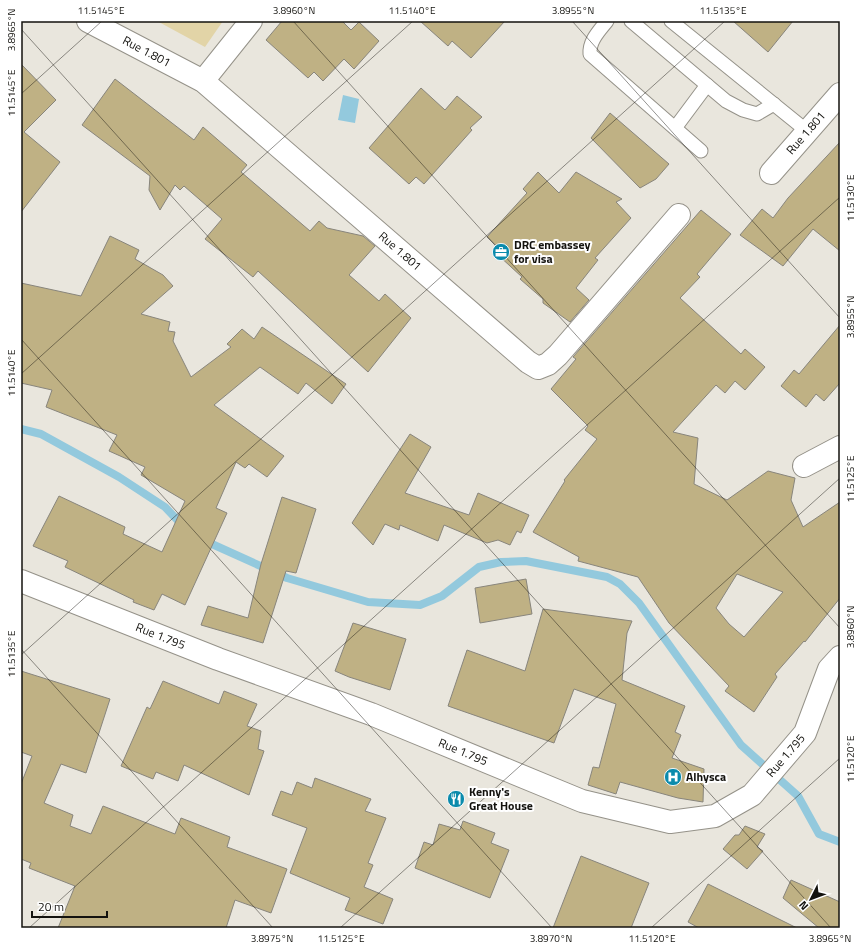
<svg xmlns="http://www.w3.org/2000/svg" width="861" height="949" viewBox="0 0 861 949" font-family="'Titillium Web',sans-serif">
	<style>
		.green { fill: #e2d4a7 }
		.water { fill: #93c9dd }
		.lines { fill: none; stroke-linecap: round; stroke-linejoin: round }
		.stream { stroke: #93c9dd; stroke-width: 8 }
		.building { fill: #bfb184; stroke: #88857c; fill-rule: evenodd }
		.service-casing { stroke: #959289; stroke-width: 15 }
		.minor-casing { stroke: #959289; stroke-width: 24 }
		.service { stroke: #fff; stroke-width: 13 }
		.minor { stroke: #fff; stroke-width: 22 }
		.ticks { fill: none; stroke: #13120e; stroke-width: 1; stroke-opacity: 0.45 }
		.labels { text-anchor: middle; stroke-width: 4; stroke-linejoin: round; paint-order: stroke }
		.street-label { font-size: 12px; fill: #13120e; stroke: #fff }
		.poi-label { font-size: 12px; font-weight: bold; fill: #13120e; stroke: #fff; text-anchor: start }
		.neatline { fill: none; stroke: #13120e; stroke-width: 1.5 }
		.ticks-label { font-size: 10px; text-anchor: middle; fill: #13120e }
	</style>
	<rect width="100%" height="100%" fill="#e9e6dd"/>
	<!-- green -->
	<polygon class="green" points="157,21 223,21 205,47"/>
	<!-- water -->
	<polygon class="water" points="343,95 359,99 355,123 338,120"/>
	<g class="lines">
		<!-- stream -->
		<g class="stream">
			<polyline points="21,429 41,434 119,477 165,507 184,527"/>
			<polyline points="203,540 287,578 368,602 420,605 442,596 479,567 501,562 526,561 607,577 620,584 639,603 741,745 798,796 819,834 840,842"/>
		</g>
	</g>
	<!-- building -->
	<g class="building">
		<polygon points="282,21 342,21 351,30 359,22 379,41 354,69 344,59 323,81 314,72 308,78 266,40"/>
		<polygon points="420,21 505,21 471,58 452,41 448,46"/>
		<polygon points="733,21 793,21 768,52"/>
		<polygon points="21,64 56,100 24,132 60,162 21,212"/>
		<polygon points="115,79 194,140 203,127 247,165 241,172 310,231 319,221 327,228 363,236 375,246 349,275 379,301 385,294 411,318 368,372 258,271 253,277 205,239 222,219 184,186 180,190 175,185 160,210 149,190 150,176 82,125"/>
		<polygon points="421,88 445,110 457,96 482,117 470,128 472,130 424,184 416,177 409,184 369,148"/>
		<polygon points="610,113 669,164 656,179 640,188 591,138"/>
		<polygon points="840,142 840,251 813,229 783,266 740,235 762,209 773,218 788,198"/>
		<polygon points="538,172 559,193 576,172 622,199 616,202 631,218 595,258 598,260 576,288 589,300 570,322 543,303 543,299 520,279 522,277 498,255 502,251 487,237 527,193 523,189"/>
		<path d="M 701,210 L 731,234 L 697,274 L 700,277 L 680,298 L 741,354 L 745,349 L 765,367 L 745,390 L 735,381 L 725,393 L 716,385 L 673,432 L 698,438 L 694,484 L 727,500 L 768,471 L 795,478 L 791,500 L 803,527 L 840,502 L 840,598 L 805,642 L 804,641 L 775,674 L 777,677 L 754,712 L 725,691 L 729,686 L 669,623 L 638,577 L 578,561 L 579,557 L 533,532 L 565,481 L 564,480 L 597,439 L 585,430 L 588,426 L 551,389 L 576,359 L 573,357 ZM 737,574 L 783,592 L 744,637 L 729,624 L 716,608 Z"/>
		<polygon points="110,236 139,250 135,259 163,275 173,286 141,314 170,322 168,331 175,332 173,341 191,377 231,347 227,344 242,329 254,339 262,327 346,384 332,404 306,383 298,394 260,367 214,405 284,456 267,477 249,464 245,468 236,462 216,508 227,513 185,605 162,594 154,610 133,602 134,600 65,567 68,561 33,546 59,496 125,527 123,534 162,552 185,501 141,475 145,467 109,451 117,435 46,407 52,390 21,383 21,283 81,296"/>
		<polygon points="840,325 840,383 824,401 816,394 806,407 781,386 794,370 799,374"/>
		<polygon points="410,434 431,447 405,493 469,515 478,493 529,515 521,533 517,531 510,545 498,540 487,543 444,525 438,541 400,525 399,530 385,524 373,545 352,523"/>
		<polygon points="282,497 316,509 296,573 286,571 263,643 201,625 208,606 248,618 261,564"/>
		<polygon points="526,579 532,614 480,623 475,588"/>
		<polygon points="543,609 632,621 627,633 622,680 685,706 675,732 681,735 672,758 704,769 703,802 678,798 620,782 616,794 588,785 593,767 599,768 616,704 574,689 554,743 448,706 467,650 525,671"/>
		<polygon points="353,623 406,639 390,690 349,677 335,671"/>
		<polygon points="21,671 110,699 86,773 61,764 44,803 73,815 70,826 91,834 103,806 175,834 181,818 230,837 227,847 287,869 271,913 235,900 226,928 58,928 75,886 29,868 31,863 21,859 21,784 32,756 21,752"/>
		<polygon points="163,681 219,704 224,691 257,704 247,726 261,731 258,749 264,751 249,795 184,765 178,781 156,772 153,779 121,766 147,707 150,709"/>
		<polygon points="315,778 371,799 365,811 386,818 368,863 373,865 364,887 393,899 383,924 345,910 350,898 290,873 307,828 272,815 281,791 292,795 297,782 312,788"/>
		<polygon points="463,821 495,833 491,843 509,850 490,898 415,868 424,842 433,845 439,824 460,830"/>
		<polygon points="745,826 765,834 757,847 763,851 747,869 723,849 735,835 739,835"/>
		<polygon points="581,856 649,883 631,928 553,928"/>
		<polygon points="791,880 840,902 840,928 819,928 783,898"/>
		<polygon points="708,884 797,928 699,928 688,922"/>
	</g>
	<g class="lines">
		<defs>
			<g id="service">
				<path d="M 607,21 C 599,31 589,41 590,54 L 701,151"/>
				<polyline points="631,21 726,101 743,110 757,114 774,104"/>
				<polyline points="671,21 807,131"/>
				<polyline points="675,128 707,85"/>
			</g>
			<g id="minor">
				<path id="s1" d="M 88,21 L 203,81 L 528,362 L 538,368 L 548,364 L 558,355 L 679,215"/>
				<polyline points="203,81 251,21"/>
				<path id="s2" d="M 771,173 L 840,94"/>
				<polyline points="804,466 840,447"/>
				<path id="s3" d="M 21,581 L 218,659 L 371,714 L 582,801 L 670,822 L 715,816 L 752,795 L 805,733 L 829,669 L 840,657"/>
			</g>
		</defs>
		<!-- service casing -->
		<use href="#service" class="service-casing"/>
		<!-- minor casing -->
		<use href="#minor" class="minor-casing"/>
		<!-- service -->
		<use href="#service" class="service"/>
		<!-- minor -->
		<use href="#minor" class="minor"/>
	</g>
	<!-- ticks -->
	<path class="ticks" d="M 293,21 L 840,628M 572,21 L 840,318M 21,29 L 831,928M 21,94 L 102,21M 21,339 L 552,928M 21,374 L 413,21M 21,649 L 273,928M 21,655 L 725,21M 29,928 L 840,197M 340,928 L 840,478M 651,928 L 840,758"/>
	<!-- icons -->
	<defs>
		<symbol id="office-disc" viewBox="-11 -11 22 22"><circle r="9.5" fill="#0b8bac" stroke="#fff"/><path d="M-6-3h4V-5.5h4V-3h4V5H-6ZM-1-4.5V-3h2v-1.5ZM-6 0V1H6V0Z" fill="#fff"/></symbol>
		<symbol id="hospital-disc" viewBox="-11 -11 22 22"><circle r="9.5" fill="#0b8bac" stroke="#fff"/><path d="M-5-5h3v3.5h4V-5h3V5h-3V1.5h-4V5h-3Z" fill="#fff"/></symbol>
		<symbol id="restaurant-disc" viewBox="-11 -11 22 22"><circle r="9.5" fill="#0b8bac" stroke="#fff"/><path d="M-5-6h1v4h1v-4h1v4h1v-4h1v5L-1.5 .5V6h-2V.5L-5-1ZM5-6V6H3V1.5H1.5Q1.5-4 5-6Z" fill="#fff"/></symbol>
	</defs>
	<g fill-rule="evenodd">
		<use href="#office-disc" x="491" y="242" width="20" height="20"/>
		<use href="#hospital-disc" x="663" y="767" width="20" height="20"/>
		<use href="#restaurant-disc" x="446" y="789" width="20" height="20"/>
	</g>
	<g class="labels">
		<!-- street labels -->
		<g class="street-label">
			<text dy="4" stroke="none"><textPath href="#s1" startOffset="66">Rue 1.801</textPath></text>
			<text dy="4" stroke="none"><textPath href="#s2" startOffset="53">Rue 1.801</textPath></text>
			<text dy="4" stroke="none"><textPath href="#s1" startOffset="390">Rue 1.801</textPath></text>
			<text dy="4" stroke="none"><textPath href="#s3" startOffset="150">Rue 1.795</textPath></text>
			<text dy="4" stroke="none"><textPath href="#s3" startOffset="474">Rue 1.795</textPath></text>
			<text dy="4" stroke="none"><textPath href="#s3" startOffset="833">Rue 1.795</textPath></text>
		</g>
		<!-- poi labels -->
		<g class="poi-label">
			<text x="514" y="249">DRC embassey<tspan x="514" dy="14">for visa</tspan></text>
			<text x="686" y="781">Alhysca</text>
			<text x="469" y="796">Kenny's<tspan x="469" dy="14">Great House</tspan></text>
		</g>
	</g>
	<!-- border -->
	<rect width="861" height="949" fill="none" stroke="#ffffff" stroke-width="44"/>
	<!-- north arrow -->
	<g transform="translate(811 899) rotate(228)" stroke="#ffffff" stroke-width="3" paint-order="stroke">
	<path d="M0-3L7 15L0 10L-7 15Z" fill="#13120e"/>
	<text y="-6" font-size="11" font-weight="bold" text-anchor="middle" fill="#13120e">N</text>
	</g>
	<!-- scale -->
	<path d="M32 911v6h75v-6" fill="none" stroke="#13120e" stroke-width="2"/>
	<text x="38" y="911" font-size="12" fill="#13120e" stroke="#ffffff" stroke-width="3" paint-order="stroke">20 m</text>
	<rect x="22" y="22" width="817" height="905" class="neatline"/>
	<g class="ticks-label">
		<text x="101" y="14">11.5145°E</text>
		<text x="294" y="14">3.8960°N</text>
		<text x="412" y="14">11.5140°E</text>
		<text x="573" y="14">3.8955°N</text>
		<text x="723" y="14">11.5135°E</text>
		<text transform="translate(11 30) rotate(-90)" y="4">3.8965°N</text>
		<text transform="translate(11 93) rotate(-90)" y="4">11.5145°E</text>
		<text transform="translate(850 198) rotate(-90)" y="4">11.5130°E</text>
		<text transform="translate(850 317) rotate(-90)" y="4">3.8955°N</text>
		<text transform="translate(11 373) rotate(-90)" y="4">11.5140°E</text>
		<text transform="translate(850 479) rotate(-90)" y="4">11.5125°E</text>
		<text transform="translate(850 627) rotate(-90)" y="4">3.8960°N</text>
		<text transform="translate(11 654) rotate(-90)" y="4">11.5135°E</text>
		<text transform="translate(850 759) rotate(-90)" y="4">11.5120°E</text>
		<text x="272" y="942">3.8975°N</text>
		<text x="341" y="942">11.5125°E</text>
		<text x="551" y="942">3.8970°N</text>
		<text x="652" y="942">11.5120°E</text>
		<text x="830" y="942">3.8965°N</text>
	</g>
</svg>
